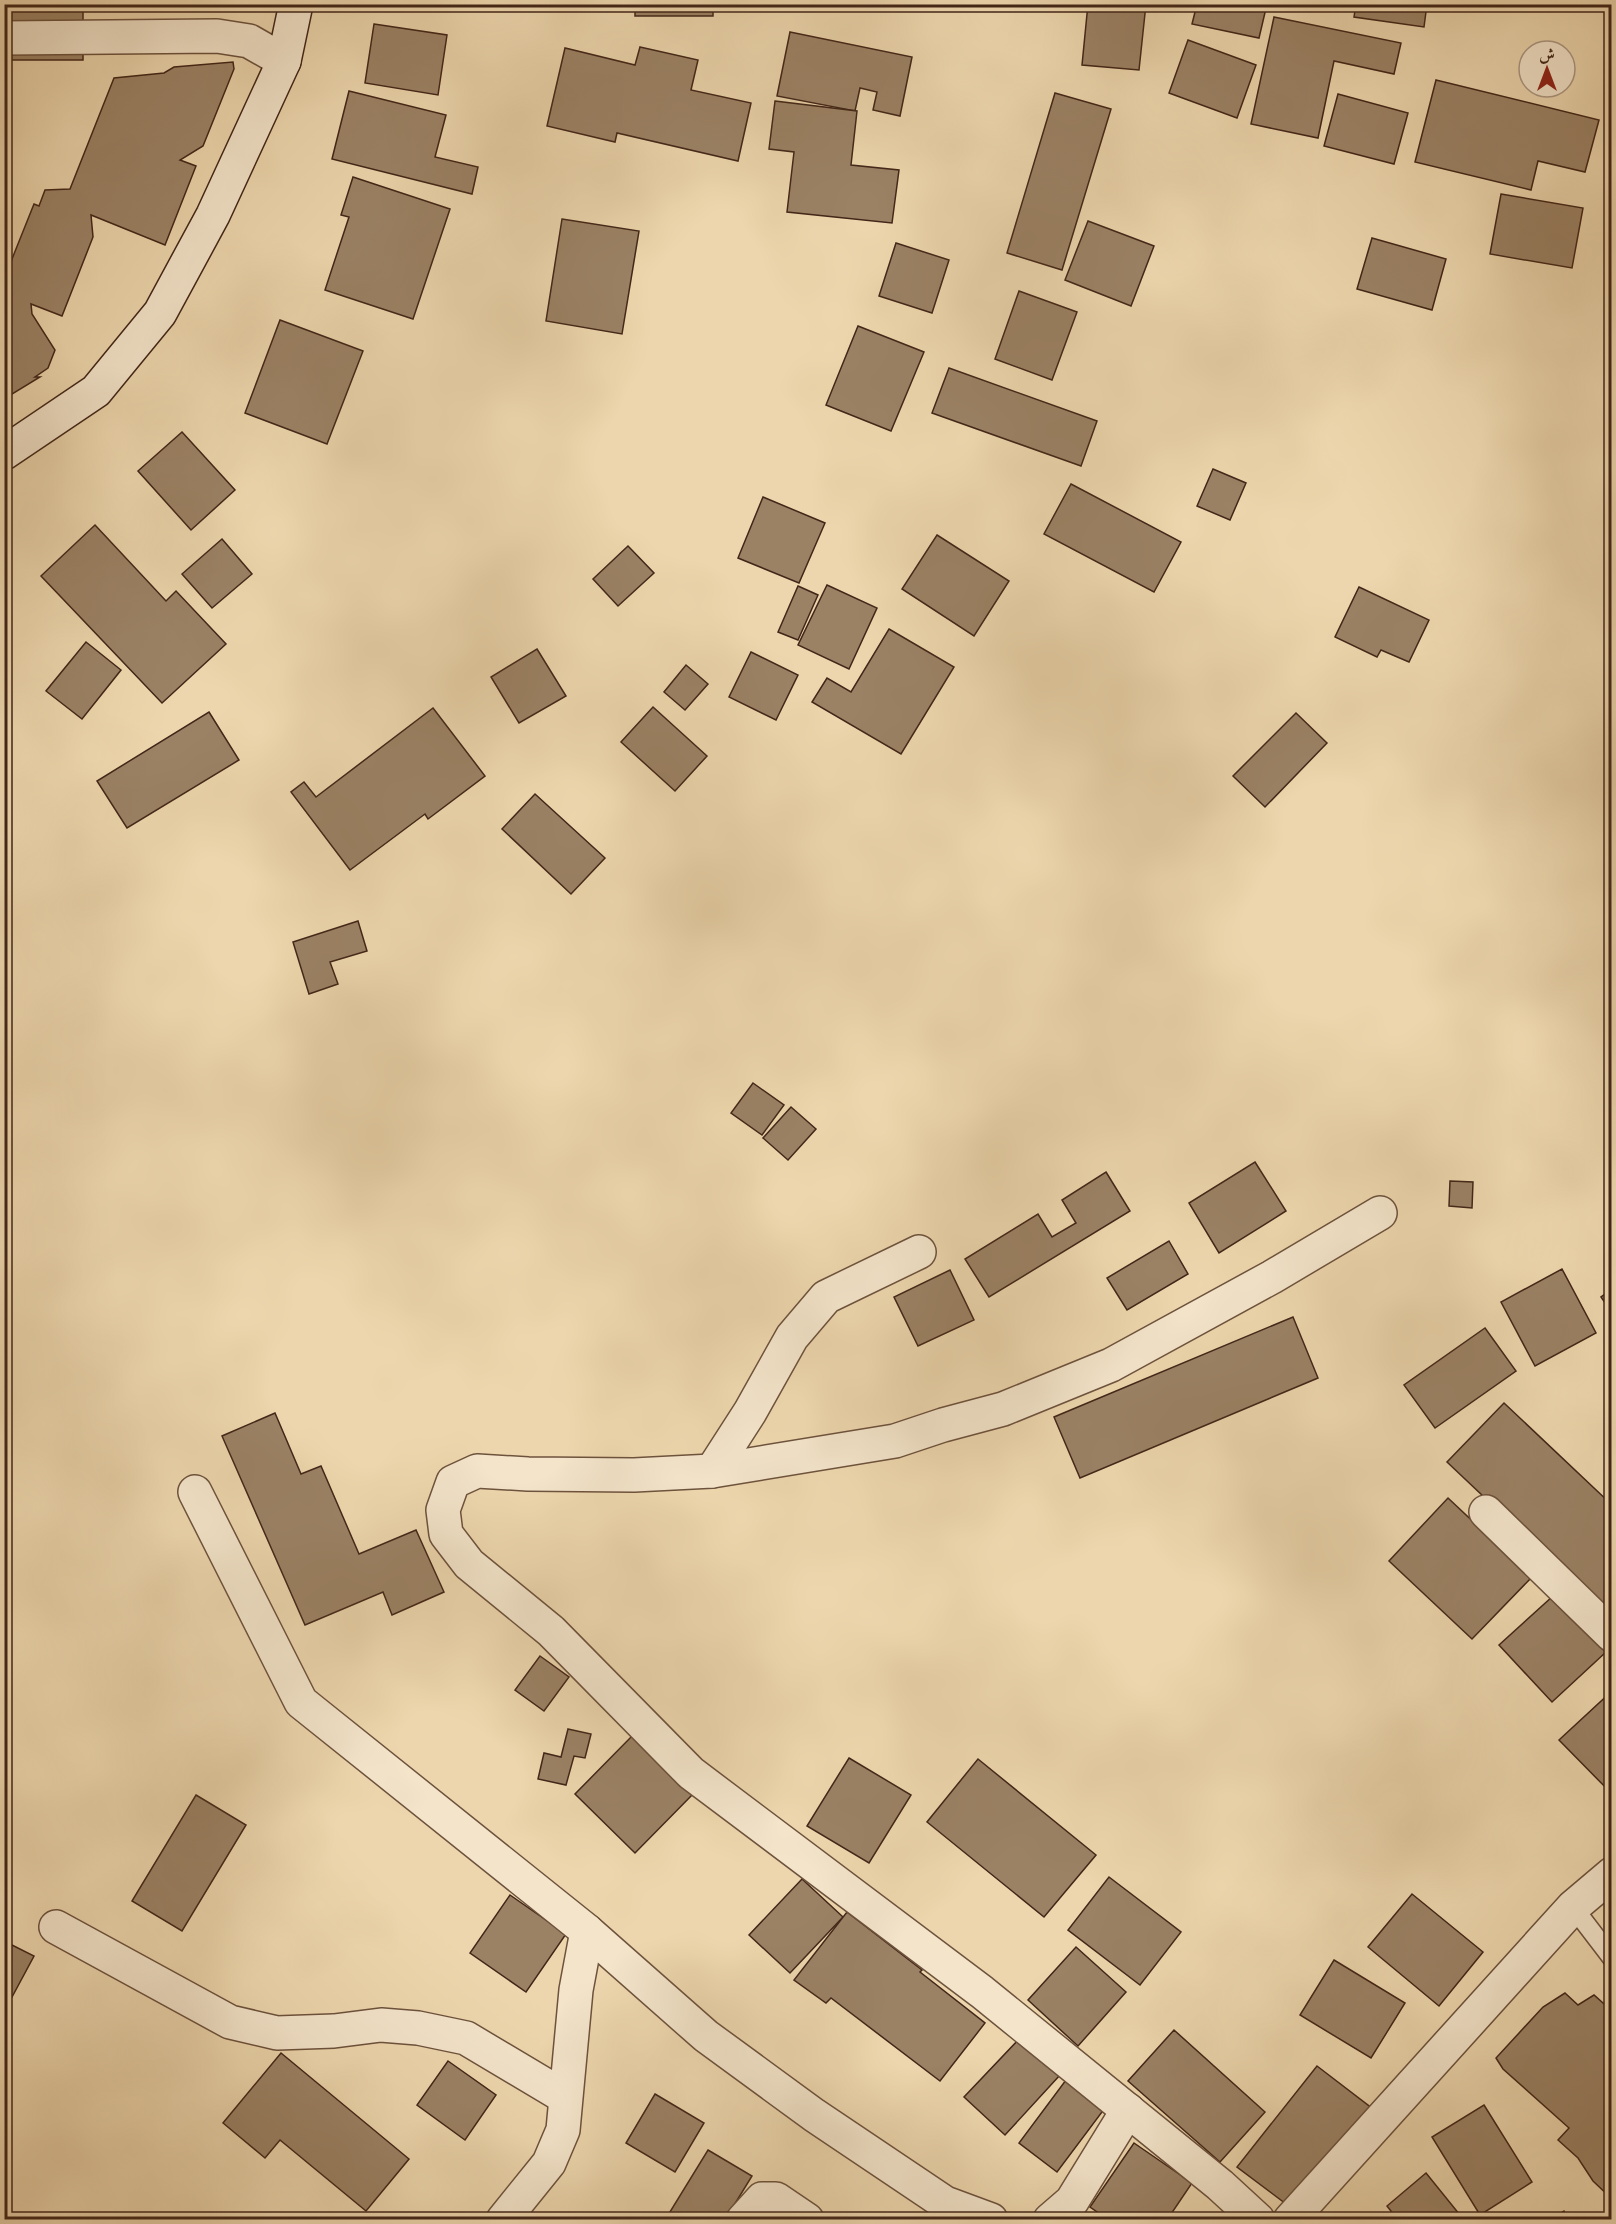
<svg xmlns="http://www.w3.org/2000/svg" width="1616" height="2224" viewBox="0 0 1616 2224" font-family="'IM FELL Double Pica',Amiri,serif">
	<style>
		.building { fill: #9b8265; stroke: #422618; stroke-width: 1.5 }
		.lines { fill: none; stroke-linecap: round; stroke-linejoin: round }
		.lane-casing { stroke: #6d523d; stroke-width: 21 }
		.street-casing { stroke: #6d523d; stroke-width: 36 }
		.secondary-casing { stroke: #422618; stroke-width: 36 }
		.lane { stroke: #f3e4ca; stroke-width: 18 }
		.street { stroke: #f3e4ca; stroke-width: 33 }
		.secondary { stroke: #f3e4ca; stroke-width: 33 }
	</style>
	<rect width="100%" height="100%" fill="#edd6ad"/>
	<filter id="stains"><feTurbulence type="fractalNoise" baseFrequency=".00333" numOctaves="4"/><feColorMatrix values="0 0 0 0 .2 0 0 0 0 .09 0 0 0 0 .02 0 0 0 .5 -.17"/></filter>
	<radialGradient id="worn" r=".72"><stop offset=".6" stop-color="#630" stop-opacity="0"/><stop offset="1" stop-color="#630" stop-opacity=".3"/></radialGradient>
	<!-- building -->
	<g class="building">
		<rect x="4" y="4" width="79" height="56"/>
		<polygon points="635,4 792,4 792,5 713,5 713,16 635,16"/>
		<polygon points="1088,4 1146,4 1139,70 1082,65"/>
		<polygon points="1197,4 1267,4 1259,38 1192,24"/>
		<polygon points="1356,4 1427,4 1424,27 1354,17"/>
		<polygon points="1274,17 1401,43 1394,74 1334,61 1318,138 1251,124"/>
		<polygon points="374,24 447,35 438,95 365,83"/>
		<polygon points="790,32 912,57 900,116 873,110 877,92 860,88 855,111 777,96"/>
		<polygon points="1188,40 1256,65 1237,118 1169,93"/>
		<polygon points="640,47 698,60 691,90 751,103 738,161 617,133 615,142 547,126 565,48 635,65"/>
		<polygon points="233,62 234,69 203,146 180,160 196,166 165,245 91,215 93,237 62,316 31,304 32,314 55,350 48,368 35,377 40,377 4,399 4,279 34,204 39,206 45,190 70,189 114,78 164,73 174,67"/>
		<polygon points="1436,80 1599,120 1585,172 1538,161 1531,190 1415,162"/>
		<polygon points="349,91 446,115 435,157 478,167 472,194 332,159"/>
		<polygon points="1055,93 1111,109 1062,270 1007,253"/>
		<polygon points="1338,94 1408,113 1394,164 1324,146"/>
		<polygon points="775,101 857,111 851,165 899,170 892,223 787,212 794,152 769,149"/>
		<polygon points="353,177 450,209 413,319 325,290 349,217 341,215"/>
		<polygon points="1501,194 1583,208 1572,268 1490,254"/>
		<polygon points="562,219 639,231 622,334 546,321"/>
		<polygon points="1088,221 1154,246 1131,306 1065,280"/>
		<polygon points="1372,238 1446,259 1432,310 1357,289"/>
		<polygon points="896,243 949,260 932,313 879,296"/>
		<polygon points="1019,291 1077,312 1052,380 995,359"/>
		<polygon points="280,320 363,351 327,444 245,413"/>
		<polygon points="858,326 924,352 891,431 826,405"/>
		<polygon points="949,368 1097,421 1081,466 932,413"/>
		<polygon points="182,432 235,490 191,530 138,471"/>
		<polygon points="1213,469 1246,483 1230,520 1197,506"/>
		<polygon points="1071,484 1181,542 1154,592 1044,534"/>
		<polygon points="763,497 825,523 799,583 738,558"/>
		<polygon points="95,525 166,601 176,591 226,644 162,703 41,576"/>
		<polygon points="937,535 1009,581 974,636 902,589"/>
		<polygon points="222,539 252,574 212,608 182,574"/>
		<polygon points="628,546 654,573 618,606 593,579"/>
		<polygon points="827,585 877,608 849,669 798,645"/>
		<polygon points="798,586 818,595 798,640 778,632"/>
		<polygon points="1359,587 1429,620 1409,662 1381,650 1377,657 1335,637"/>
		<polygon points="889,629 954,667 901,754 812,702 827,678 851,692"/>
		<polygon points="86,642 121,670 82,719 46,691"/>
		<polygon points="537,649 566,696 519,723 491,677"/>
		<polygon points="751,652 798,675 776,720 729,697"/>
		<polygon points="686,665 708,684 685,710 664,692"/>
		<polygon points="653,707 707,756 675,791 621,742"/>
		<polygon points="433,708 485,776 428,819 425,814 350,870 291,792 304,782 316,797"/>
		<polygon points="209,712 239,760 127,828 97,781"/>
		<polygon points="1296,713 1327,743 1265,807 1233,776"/>
		<polygon points="535,794 605,858 571,894 502,829"/>
		<polygon points="358,921 367,951 330,962 338,984 309,994 293,942"/>
		<polygon points="753,1083 784,1105 762,1135 731,1113"/>
		<polygon points="791,1107 816,1129 788,1160 763,1138"/>
		<polygon points="1255,1162 1286,1211 1219,1253 1189,1203"/>
		<polygon points="1106,1172 1130,1211 989,1297 965,1259 1038,1214 1052,1237 1076,1223 1062,1200"/>
		<polygon points="1450,1181 1473,1182 1472,1208 1449,1206"/>
		<polygon points="1169,1241 1188,1274 1127,1310 1107,1278"/>
		<polygon points="1562,1269 1596,1333 1535,1366 1501,1302"/>
		<polygon points="950,1270 974,1320 918,1346 894,1297"/>
		<polygon points="1612,1289 1612,1313 1601,1297"/>
		<polygon points="1293,1317 1318,1378 1080,1478 1054,1417"/>
		<polygon points="1485,1328 1516,1371 1435,1428 1404,1385"/>
		<polygon points="1504,1403 1612,1505 1612,1618 1447,1462"/>
		<polygon points="275,1413 301,1474 321,1466 359,1554 416,1530 444,1592 392,1615 383,1592 305,1625 222,1436"/>
		<polygon points="1448,1498 1532,1577 1472,1639 1389,1561"/>
		<polygon points="1553,1596 1606,1652 1552,1702 1499,1645"/>
		<polygon points="540,1656 569,1677 544,1711 515,1690"/>
		<polygon points="1612,1691 1612,1794 1559,1740"/>
		<polygon points="568,1729 591,1734 585,1758 574,1756 566,1785 538,1779 544,1753 561,1757"/>
		<polygon points="633,1735 693,1794 635,1853 575,1794"/>
		<polygon points="849,1758 911,1795 869,1863 807,1826"/>
		<polygon points="978,1759 1096,1855 1044,1917 927,1822"/>
		<polygon points="196,1795 246,1825 182,1931 132,1901"/>
		<polygon points="1109,1877 1181,1932 1140,1985 1068,1930"/>
		<polygon points="802,1879 843,1917 790,1973 749,1935"/>
		<polygon points="1412,1894 1483,1952 1439,2006 1368,1947"/>
		<polygon points="510,1895 566,1934 526,1992 470,1953"/>
		<polygon points="847,1912 922,1970 920,1972 985,2023 940,2081 831,1998 826,2003 794,1980"/>
		<polygon points="4,1941 34,1956 4,2012"/>
		<polygon points="1076,1947 1126,1992 1078,2046 1028,2000"/>
		<polygon points="1334,1960 1405,2003 1371,2058 1300,2015"/>
		<polygon points="1565,1993 1578,2005 1594,1995 1612,2011 1612,2199 1593,2181 1578,2158 1558,2140 1569,2128 1503,2069 1496,2058 1543,2007"/>
		<polygon points="1174,2030 1265,2112 1220,2162 1128,2081"/>
		<polygon points="1020,2038 1060,2075 1005,2135 964,2097"/>
		<polygon points="281,2053 409,2159 366,2211 280,2140 265,2158 223,2123"/>
		<polygon points="448,2061 496,2095 465,2140 417,2105"/>
		<polygon points="1317,2066 1373,2109 1294,2210 1237,2167"/>
		<polygon points="1066,2080 1105,2108 1057,2172 1019,2143"/>
		<polygon points="655,2094 704,2123 675,2172 626,2143"/>
		<polygon points="1484,2105 1532,2182 1480,2215 1432,2137"/>
		<polygon points="1134,2143 1192,2183 1167,2220 1109,2220 1090,2207"/>
		<polygon points="708,2150 752,2176 725,2220 665,2220"/>
		<polygon points="1426,2173 1464,2220 1398,2220 1387,2206"/>
		<polygon points="1564,2211 1569,2220 1549,2220"/>
	</g>
	<g class="lines">
		<defs>
			<polyline id="lane" points="1573,1907 1612,1958"/>
			<g id="street">
				<polyline points="4,38 217,36 249,41 284,61"/>
				<polyline points="712,1471 750,1412 792,1337 826,1297 919,1252"/>
				<polyline points="195,1492 301,1702 587,1931 706,2036 814,2115 945,2203 991,2220"/>
				<polyline points="1486,1512 1612,1635"/>
				<polyline points="56,1927 230,2022 277,2033 334,2031 381,2025 418,2028 466,2038 565,2097"/>
				<polyline points="503,2220 549,2163 563,2130 576,1990 587,1931"/>
				<polyline points="743,2220 762,2199 776,2199 807,2220"/>
				<polyline points="1050,2220 1072,2201 1128,2110"/>
				<polyline points="1258,2220 1220,2185 982,1992 691,1773 551,1631 469,1564 446,1534 443,1510 453,1482 477,1471 528,1474 634,1475 712,1471 895,1441 943,1425 1003,1409 1111,1365 1272,1277 1380,1213"/>
				<polyline points="1290,2220 1573,1907 1612,1874"/>
			</g>
			<polyline id="secondary" points="4,453 96,391 160,313 213,215 284,61 296,4"/>
		</defs>
		<!-- lane casing -->
		<use href="#lane" class="lane-casing"/>
		<!-- street casing -->
		<use href="#street" class="street-casing"/>
		<!-- secondary casing -->
		<use href="#secondary" class="secondary-casing"/>
		<!-- lane -->
		<use href="#lane" class="lane"/>
		<!-- street -->
		<use href="#street" class="street"/>
		<!-- secondary -->
		<use href="#secondary" class="secondary"/>
	</g>
	<!-- margin -->
	<rect width="1616" height="2224" fill="none" stroke="#edd6ad" stroke-width="24"/>
	<rect x="6" y="6" width="1604" height="2212" fill="none" stroke="#422618" stroke-width="3"/>
	<rect x="12" y="12" width="1592" height="2200" fill="none" stroke="#422618" stroke-width="1.5"/>
	<!-- north arrow -->
	<g transform="translate(1547 69)"><circle r="28" fill="#f3e4ca" stroke="#ac9883" stroke-width="1.5"/>
	<path d="M0-4.5L10 22L0 15L-10 22Z" fill="#8f2418"/>
	<text y="-9" font-size="16" font-weight="bold" text-anchor="middle" fill="#422618">ش</text>
	</g>
	<rect width="100%" height="100%" filter="url(#stains)"/>
	<rect width="100%" height="100%" fill="url(#worn)"/>
</svg>
